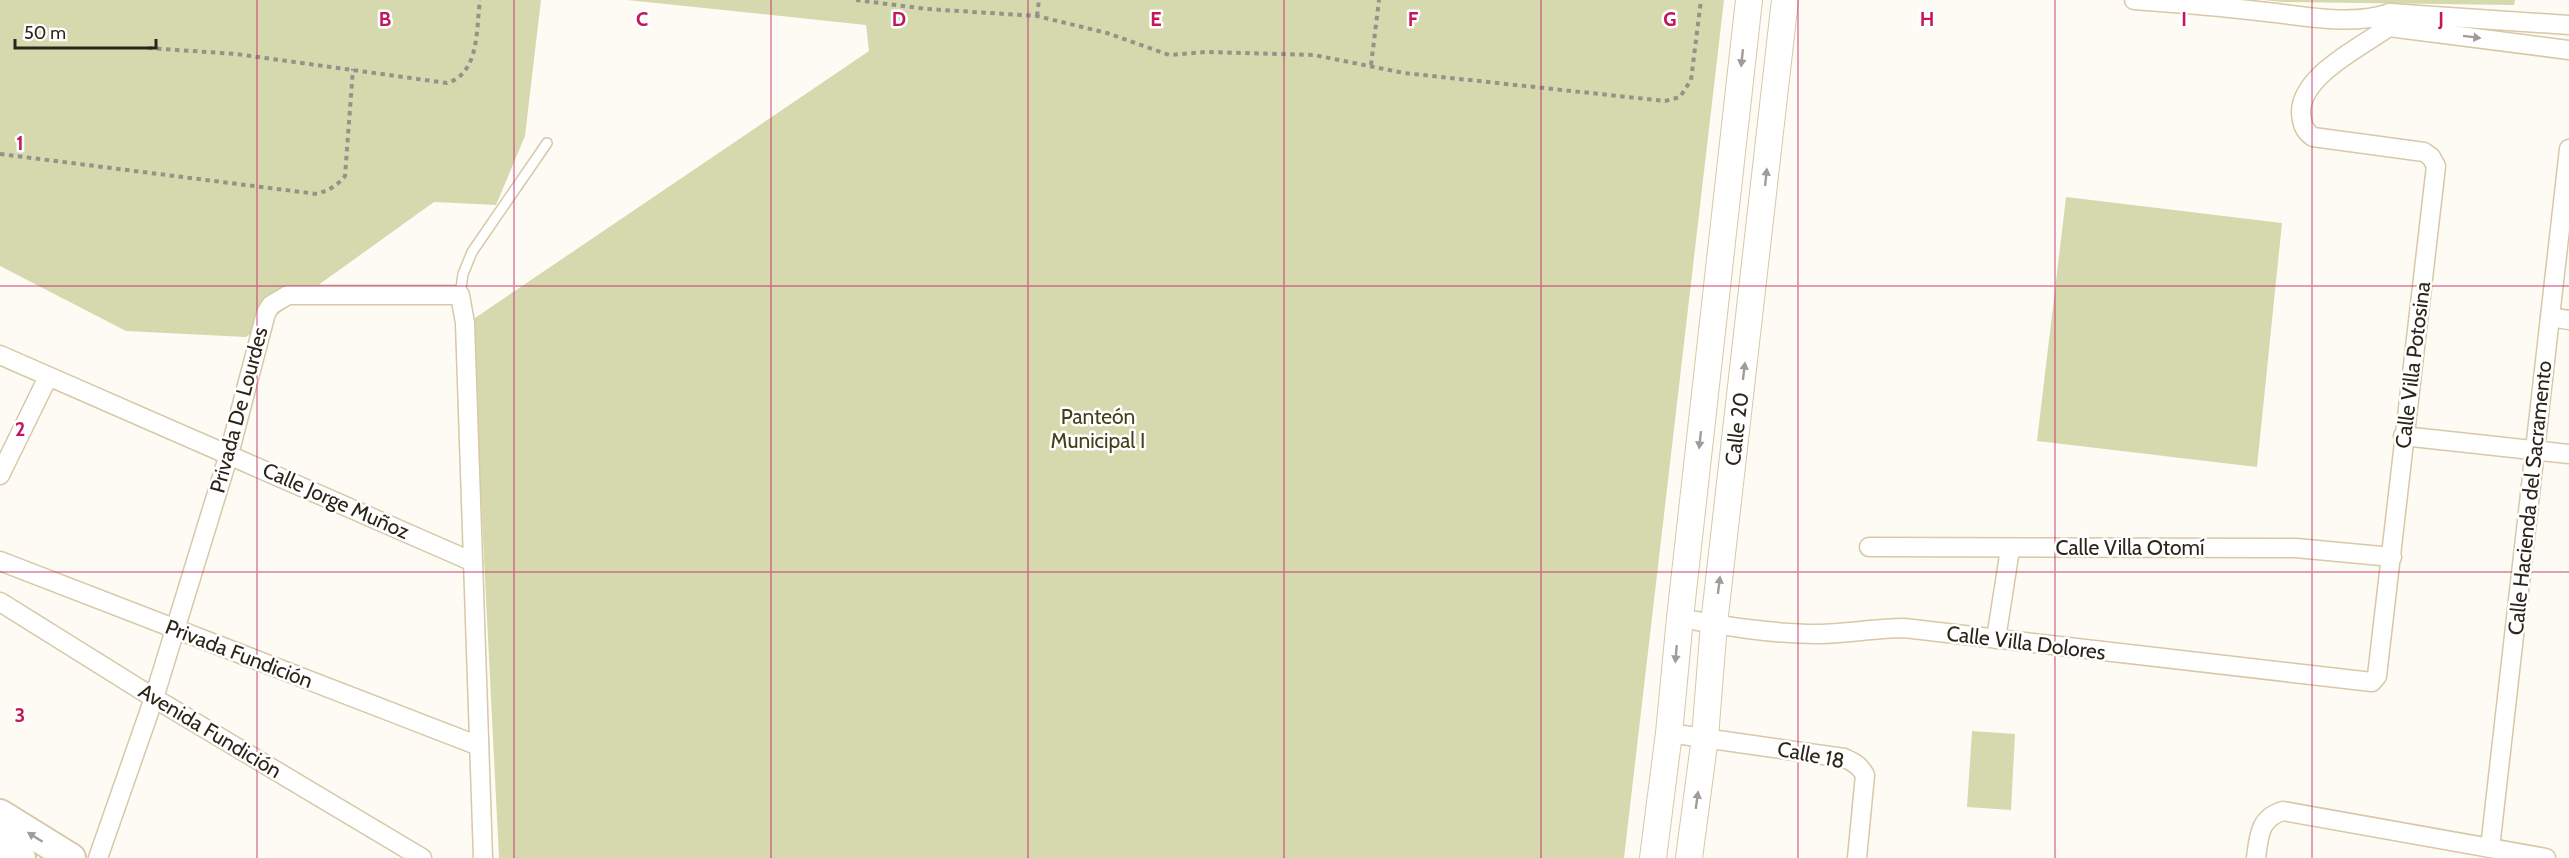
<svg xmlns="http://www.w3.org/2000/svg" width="2569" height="858" viewBox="0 0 2569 858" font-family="Cabin,sans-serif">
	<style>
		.green { fill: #d6d9ae }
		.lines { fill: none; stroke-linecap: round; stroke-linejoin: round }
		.lane-casing { stroke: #d7c8a7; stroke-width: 12 }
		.street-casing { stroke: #d7c8a7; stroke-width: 21 }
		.secondary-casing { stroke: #d7c8a7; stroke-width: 28 }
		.primary-casing { stroke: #d7c8a7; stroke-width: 32 }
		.path { stroke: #979289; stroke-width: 4; stroke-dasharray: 4.5 4.5; stroke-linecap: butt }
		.lane { stroke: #fff; stroke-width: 9 }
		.street { stroke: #fff; stroke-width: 18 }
		.secondary { stroke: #fff; stroke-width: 26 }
		.primary { stroke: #fff; stroke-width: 28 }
		.oneway { fill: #a09d98 }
		.grid { fill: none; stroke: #c2185b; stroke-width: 1.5; stroke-opacity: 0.55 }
		.labels { text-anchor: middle; stroke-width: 5; stroke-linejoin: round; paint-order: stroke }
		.street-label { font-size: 21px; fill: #2b2519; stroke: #fff }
		.park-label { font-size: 21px; fill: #404117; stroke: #fff }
		.grid-label { font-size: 20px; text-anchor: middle; font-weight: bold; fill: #c2185b; stroke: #fff; stroke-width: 5; stroke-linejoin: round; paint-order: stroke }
	</style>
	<rect width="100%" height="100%" fill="#fefbf4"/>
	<!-- green -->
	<g class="green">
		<polygon points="0,0 541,0 525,136 496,205 434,202 246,337 126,331 0,266"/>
		<polygon points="627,0 1724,0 1624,858 499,858 472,320 869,51 866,25"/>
		<polygon points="2263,0 2515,0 2514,5 2283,2"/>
		<polygon points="2066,197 2282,223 2257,467 2037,441"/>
		<polygon points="1972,731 2015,734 2011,810 1967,807"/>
	</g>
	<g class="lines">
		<defs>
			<polyline id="lane" points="460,295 463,274 472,252 547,143"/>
			<g id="street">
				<path d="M 2134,0 C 2175,3 2216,6 2258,11 C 2298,15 2351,27 2390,13 L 2569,25"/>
				<polyline points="2378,21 2389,27 2569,50"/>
				<polyline points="2550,317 2569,320"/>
				<polyline points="0,355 473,562"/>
				<polyline points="2403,436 2569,454"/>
				<polyline points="0,475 48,377"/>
				<polyline points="1869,547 2296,548 2392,557"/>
				<polyline points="0,561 479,746"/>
				<polyline points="0,602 154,698 422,858"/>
				<path d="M 1680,618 C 1724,626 1772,634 1817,634 C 1846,634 1875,628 1904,628 L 2372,682 L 2377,676 L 2436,166 L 2431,157 L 2424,152 L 2313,137 C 2304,131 2302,124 2301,113 C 2300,76 2362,46 2389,27 L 2390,13"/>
				<polyline points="1996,639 2010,549"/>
				<path d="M 1669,733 L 1844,758 C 1854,762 1860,766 1865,775 L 1857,858"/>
				<polyline points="2490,848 2569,149"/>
				<polyline points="98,858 154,698 229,454 266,313 271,305 288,295 460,295 465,323 483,858"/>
				<path d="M 2256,858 C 2259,836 2259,818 2283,811 L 2546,858"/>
			</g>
			<g id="secondary">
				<polyline points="1653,858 1669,733 1680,618 1749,0"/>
				<polyline points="1689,858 1705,737 1714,624 1785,0"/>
			</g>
			<g id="primary">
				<polyline points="0,814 71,858"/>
				<polyline points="0,844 21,858"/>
			</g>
		</defs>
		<!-- lane casing -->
		<use href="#lane" class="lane-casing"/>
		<!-- street casing -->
		<use href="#street" class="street-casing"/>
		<!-- secondary casing -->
		<use href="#secondary" class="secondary-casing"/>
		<!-- primary casing -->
		<use href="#primary" class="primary-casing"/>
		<!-- path -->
		<g class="path">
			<polyline points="856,0 927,9 1037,16 1107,33 1169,55 1206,52 1314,55 1404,73 1665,101 1680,97 1691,80 1701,0"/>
			<polyline points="1037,16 1039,0"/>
			<path d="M 148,48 L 236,54 L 447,83 C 480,73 476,29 480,0"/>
			<polyline points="1371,65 1379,0"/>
			<path d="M 0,154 L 317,194 C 329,190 337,186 345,176 L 353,69"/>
		</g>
		<!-- lane -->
		<use href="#lane" class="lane"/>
		<!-- street -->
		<use href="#street" class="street"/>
		<!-- secondary -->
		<use href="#secondary" class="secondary"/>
		<!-- primary -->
		<use href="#primary" class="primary"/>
	</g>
	<!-- one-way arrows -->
	<defs><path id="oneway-solid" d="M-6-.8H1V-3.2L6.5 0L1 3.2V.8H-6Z" transform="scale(1.5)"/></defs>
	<g class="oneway">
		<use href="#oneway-solid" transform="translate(2472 37) rotate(7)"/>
		<use href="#oneway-solid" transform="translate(1742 58) rotate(96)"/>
		<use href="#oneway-solid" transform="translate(1766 177) rotate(-84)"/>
		<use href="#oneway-solid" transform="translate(1744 371) rotate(-83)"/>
		<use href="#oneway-solid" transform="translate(1700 440) rotate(96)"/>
		<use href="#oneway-solid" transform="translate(1719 585) rotate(-83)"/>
		<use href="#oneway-solid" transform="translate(1676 654) rotate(95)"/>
		<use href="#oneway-solid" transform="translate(1697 800) rotate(-82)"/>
		<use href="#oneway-solid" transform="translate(35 837) rotate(-148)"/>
	</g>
	<!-- grid -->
	<path class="grid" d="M 257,0 L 257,858M 514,0 L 514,858M 771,0 L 771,858M 1028,0 L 1028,858M 1284,0 L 1284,858M 1541,0 L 1541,858M 1798,0 L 1798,858M 2055,0 L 2055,858M 2312,0 L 2312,858M 0,286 L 2569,286M 0,572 L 2569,572"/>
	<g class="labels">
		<!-- street labels -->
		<g class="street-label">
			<text transform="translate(2413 365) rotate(-83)" y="7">Calle Villa Potosina</text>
			<text transform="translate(239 410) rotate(-75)" y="7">Privada De Lourdes</text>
			<text transform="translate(1737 429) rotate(-83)" y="7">Calle 20</text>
			<text transform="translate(2530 498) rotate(-84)" y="7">Calle Hacienda del Sacramento</text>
			<text transform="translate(336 501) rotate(24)" y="7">Calle Jorge Muñoz</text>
			<text x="2130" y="555">Calle Villa Otomí</text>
			<text transform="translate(2026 643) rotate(7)" y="7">Calle Villa Dolores</text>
			<text transform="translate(239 654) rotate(21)" y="7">Privada Fundición</text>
			<text transform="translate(210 731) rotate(31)" y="7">Avenida Fundición</text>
			<text transform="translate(1811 755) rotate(11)" y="7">Calle 18</text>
		</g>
		<!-- park labels -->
		<g class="park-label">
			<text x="1098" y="424">Panteón<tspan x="1098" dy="24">Municipal I</tspan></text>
		</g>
	</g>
	<g class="grid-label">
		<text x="385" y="26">B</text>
		<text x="642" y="26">C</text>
		<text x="899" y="26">D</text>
		<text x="1156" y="26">E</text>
		<text x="1413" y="26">F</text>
		<text x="1670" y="26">G</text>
		<text x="1927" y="26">H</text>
		<text x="2184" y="26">I</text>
		<text x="2441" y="26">J</text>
		<text x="20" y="150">1</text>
		<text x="20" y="436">2</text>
		<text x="20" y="722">3</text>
	</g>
	<!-- scale -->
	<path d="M15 39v9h141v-9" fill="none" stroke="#2b2519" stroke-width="3"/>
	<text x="24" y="39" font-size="18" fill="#2b2519" stroke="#ffffff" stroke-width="4.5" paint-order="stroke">50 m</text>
</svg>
